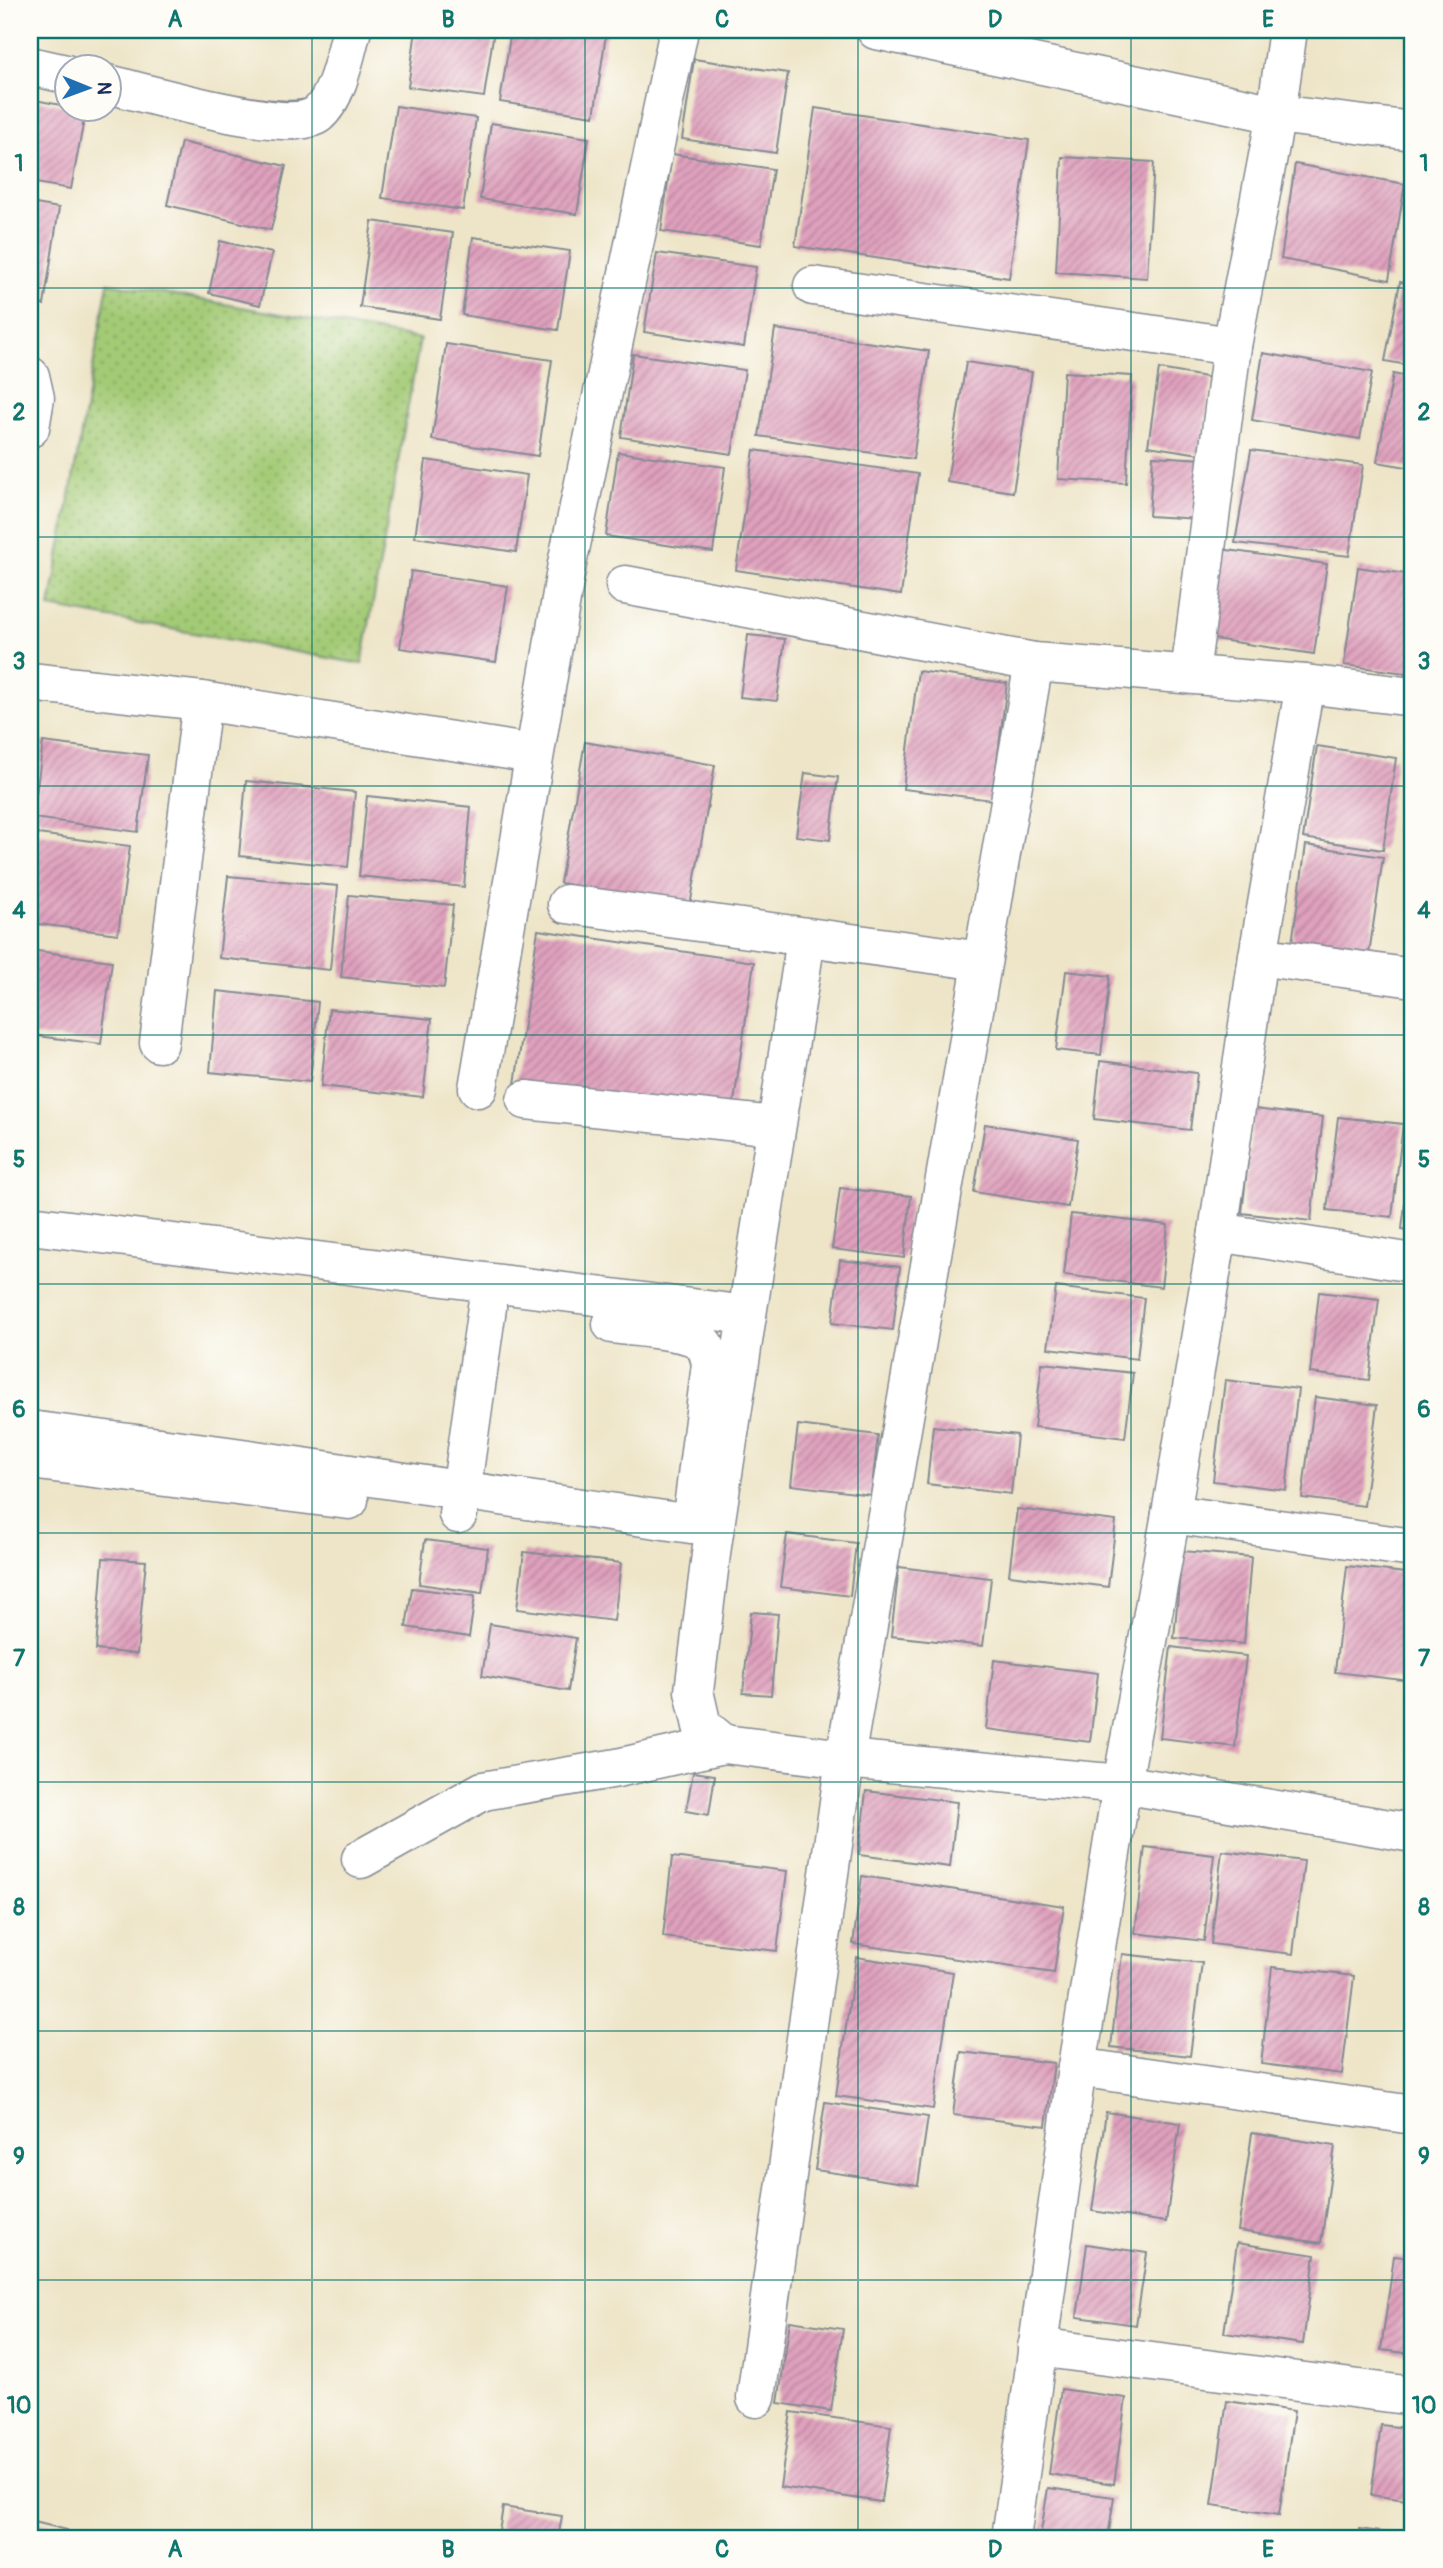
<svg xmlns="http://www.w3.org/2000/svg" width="1443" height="2568" viewBox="0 0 1443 2568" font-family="Pangolin,sans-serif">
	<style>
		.park { fill: url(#park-dots); stroke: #5f7c6a; stroke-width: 2 }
		.building { fill: url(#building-hatch) }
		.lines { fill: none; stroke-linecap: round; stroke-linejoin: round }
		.minor-casing { stroke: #848a93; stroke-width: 41 }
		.minor { stroke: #fff; stroke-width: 38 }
		.grid { fill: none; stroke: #0f766e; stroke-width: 2; stroke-opacity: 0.55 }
		.neatline { fill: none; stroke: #0f766e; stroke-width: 2.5 }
		.grid-label { font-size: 23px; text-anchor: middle; font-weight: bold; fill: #0f766e }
	</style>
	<defs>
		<pattern id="park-dots" width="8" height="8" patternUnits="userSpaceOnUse" patternTransform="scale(1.75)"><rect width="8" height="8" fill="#a3ca75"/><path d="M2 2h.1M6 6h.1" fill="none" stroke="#84a463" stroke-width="1.8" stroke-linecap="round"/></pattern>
		<pattern id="building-hatch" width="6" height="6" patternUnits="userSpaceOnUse" patternTransform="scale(1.75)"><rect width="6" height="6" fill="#e0a1bd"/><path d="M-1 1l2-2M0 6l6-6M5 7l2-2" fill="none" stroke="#b5849d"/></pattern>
	</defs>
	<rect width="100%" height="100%" fill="#fdfcf7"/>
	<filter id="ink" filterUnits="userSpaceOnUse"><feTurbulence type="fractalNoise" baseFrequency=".0143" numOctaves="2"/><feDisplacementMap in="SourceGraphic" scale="14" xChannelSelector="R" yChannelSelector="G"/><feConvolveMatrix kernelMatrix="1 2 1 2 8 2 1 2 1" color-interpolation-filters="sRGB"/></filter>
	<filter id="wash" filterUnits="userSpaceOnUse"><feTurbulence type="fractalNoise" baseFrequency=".00686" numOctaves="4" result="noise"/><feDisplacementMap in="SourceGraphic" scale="28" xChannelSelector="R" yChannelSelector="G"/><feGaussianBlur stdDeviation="1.57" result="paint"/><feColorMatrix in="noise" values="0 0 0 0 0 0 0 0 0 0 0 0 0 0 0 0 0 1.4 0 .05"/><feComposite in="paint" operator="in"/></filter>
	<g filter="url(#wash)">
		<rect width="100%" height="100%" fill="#eee5c8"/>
		<!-- park -->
		<polygon class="park" points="108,283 420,339 362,664 50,607"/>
		<g id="blocks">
			<!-- building -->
			<g class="building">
				<polygon points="416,30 494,30 484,97 408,87"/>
				<polygon points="511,30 579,30 606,34 594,116 500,102"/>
				<polygon points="694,59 788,73 776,153 682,139"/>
				<polygon points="30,99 66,106 66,108 86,109 71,189 30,182"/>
				<polygon points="396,106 476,118 463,210 382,198"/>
				<polygon points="815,108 1029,140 1009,278 795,246"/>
				<polygon points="491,123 589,138 577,214 480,199"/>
				<polygon points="181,142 286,166 271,230 167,205"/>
				<polygon points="672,154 773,169 761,245 661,231"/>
				<polygon points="1062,157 1154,162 1147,278 1056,272"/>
				<polygon points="1295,164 1405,184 1389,280 1281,259"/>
				<polygon points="30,203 59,208 44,305 30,303"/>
				<polygon points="372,221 453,233 440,319 360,307"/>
				<polygon points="473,237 570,251 558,330 462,315"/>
				<polygon points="220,241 272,253 260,305 209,293"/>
				<polygon points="657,253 756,267 744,347 644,332"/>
				<polygon points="1400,282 1413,284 1413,366 1385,361"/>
				<polygon points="775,329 929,351 913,459 759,436"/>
				<polygon points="446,344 552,360 538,456 432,440"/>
				<polygon points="1263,353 1372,372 1360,439 1252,420"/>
				<polygon points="633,354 745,370 732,454 621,437"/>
				<polygon points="966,362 1032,372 1013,492 947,482"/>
				<polygon points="1159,369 1212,378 1200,454 1148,446"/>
				<polygon points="1064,372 1132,376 1126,483 1058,479"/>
				<polygon points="1393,374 1413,378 1413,468 1377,462"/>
				<polygon points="754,450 918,474 901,595 736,570"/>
				<polygon points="1251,450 1363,465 1349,556 1235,543"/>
				<polygon points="618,452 725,467 713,552 606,536"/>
				<polygon points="1153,456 1203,459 1199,519 1149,516"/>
				<polygon points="426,460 527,475 516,552 415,537"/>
				<polygon points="1220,549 1327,564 1314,654 1207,638"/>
				<polygon points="1358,567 1413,575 1413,674 1344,665"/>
				<polygon points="411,571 508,586 496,662 400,648"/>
				<polygon points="748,635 785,639 777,701 740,697"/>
				<polygon points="918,671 1007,683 992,800 903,789"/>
				<polygon points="43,742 148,755 138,832 33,818"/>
				<polygon points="585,742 715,765 690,906 560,883"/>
				<polygon points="1317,746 1396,758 1383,850 1303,838"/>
				<polygon points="805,773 838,777 830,840 796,836"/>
				<polygon points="246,781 355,792 348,867 239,856"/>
				<polygon points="1412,788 1413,788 1413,835 1405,833"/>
				<polygon points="367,796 471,807 464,887 359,876"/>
				<polygon points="30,833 130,846 118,934 30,923"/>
				<polygon points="1306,845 1383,857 1369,954 1292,943"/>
				<polygon points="228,876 338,886 330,970 219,958"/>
				<polygon points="349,895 453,905 444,988 341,977"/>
				<polygon points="538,930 754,962 732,1116 515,1084"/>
				<polygon points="30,950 112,961 101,1044 30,1035"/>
				<polygon points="1066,971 1110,976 1101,1055 1056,1050"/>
				<polygon points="217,991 318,1002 310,1082 210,1072"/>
				<polygon points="329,1009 432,1019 423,1097 321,1086"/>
				<polygon points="1100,1061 1197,1073 1190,1130 1094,1119"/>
				<polygon points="1254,1109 1323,1117 1311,1221 1242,1213"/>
				<polygon points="1338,1117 1403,1124 1392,1217 1327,1210"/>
				<polygon points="985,1124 1078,1139 1068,1207 974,1192"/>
				<polygon points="1412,1146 1413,1146 1413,1231 1402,1229"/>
				<polygon points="840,1188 911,1196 904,1258 832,1249"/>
				<polygon points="1071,1214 1168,1225 1161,1287 1064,1275"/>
				<polygon points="840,1260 900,1267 893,1330 832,1323"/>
				<polygon points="1056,1287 1144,1298 1137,1359 1048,1348"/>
				<polygon points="1319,1292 1379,1299 1369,1380 1310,1373"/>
				<polygon points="1042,1363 1133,1373 1125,1438 1034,1427"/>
				<polygon points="1225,1380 1298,1389 1286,1490 1213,1481"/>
				<polygon points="1315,1397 1377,1405 1364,1506 1302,1498"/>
				<polygon points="798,1425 878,1435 871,1495 791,1485"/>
				<polygon points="933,1426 1017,1435 1011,1494 927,1484"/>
				<polygon points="1017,1509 1116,1521 1108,1587 1009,1575"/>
				<polygon points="787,1534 856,1543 850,1596 780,1587"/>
				<polygon points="425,1540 488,1548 482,1593 419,1584"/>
				<polygon points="1182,1551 1251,1557 1244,1644 1174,1638"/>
				<polygon points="524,1552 621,1563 614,1621 517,1609"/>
				<polygon points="103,1558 146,1561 137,1654 96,1650"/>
				<polygon points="1347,1566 1413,1574 1413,1652 1410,1681 1335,1672"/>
				<polygon points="899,1567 991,1578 983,1646 891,1636"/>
				<polygon points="412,1588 475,1596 469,1637 406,1627"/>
				<polygon points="751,1612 778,1614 771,1695 743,1693"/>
				<polygon points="490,1624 576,1638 568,1691 482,1676"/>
				<polygon points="1171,1647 1246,1656 1235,1747 1160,1738"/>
				<polygon points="994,1660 1098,1673 1090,1742 986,1729"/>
				<polygon points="693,1772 715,1775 709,1815 686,1811"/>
				<polygon points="866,1791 957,1802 950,1867 859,1855"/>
				<polygon points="1145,1847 1214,1855 1204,1941 1135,1933"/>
				<polygon points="1222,1851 1304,1861 1293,1954 1211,1944"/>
				<polygon points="672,1857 787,1871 777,1951 663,1937"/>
				<polygon points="862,1876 1064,1906 1054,1973 853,1944"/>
				<polygon points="1122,1954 1202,1963 1190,2056 1111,2047"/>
				<polygon points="856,1957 953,1972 933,2109 836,2096"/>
				<polygon points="1272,1967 1354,1976 1342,2074 1261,2064"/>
				<polygon points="961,2052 1054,2063 1046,2126 953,2115"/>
				<polygon points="825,2102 928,2117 918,2185 815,2170"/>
				<polygon points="1106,2112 1180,2123 1166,2222 1092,2211"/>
				<polygon points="1252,2133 1335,2146 1321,2243 1238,2231"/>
				<polygon points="1237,2243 1315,2255 1303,2344 1224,2333"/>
				<polygon points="1087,2244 1147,2253 1136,2325 1077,2317"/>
				<polygon points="1394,2256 1413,2258 1413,2354 1381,2350"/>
				<polygon points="790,2321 843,2329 831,2411 778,2403"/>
				<polygon points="1061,2389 1126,2398 1114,2484 1049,2474"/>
				<polygon points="1227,2401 1294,2411 1279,2515 1212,2505"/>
				<polygon points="791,2412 891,2426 881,2502 780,2487"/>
				<polygon points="1381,2425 1413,2429 1413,2501 1371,2495"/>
				<polygon points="1048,2488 1114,2497 1108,2538 1040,2538"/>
				<polygon points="503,2507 562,2516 558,2538 498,2538"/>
				<polygon points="30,2521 67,2530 65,2538 30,2538"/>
				<polygon points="1360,2529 1413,2537 1413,2538 1359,2538"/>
			</g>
		</g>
	</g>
	<g filter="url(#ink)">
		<use href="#blocks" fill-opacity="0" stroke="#848a93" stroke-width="2"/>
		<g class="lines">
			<defs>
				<g id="minor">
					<polyline points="876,30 1276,114 1413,131"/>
					<polyline points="30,66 66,74"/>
					<path d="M 108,84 C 146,93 291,136 318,114 C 338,97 345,54 352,30"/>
					<polyline points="813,286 1232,346"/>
					<polyline points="30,376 35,398 30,428"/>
					<polyline points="625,585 1034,662 1305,684 1413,697"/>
					<polyline points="1190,674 1232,346 1276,114 1288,30"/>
					<polyline points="30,682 202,701 533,754"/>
					<polyline points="567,904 982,961"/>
					<polyline points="1258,956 1413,978"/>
					<polyline points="159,1043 202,701"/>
					<polyline points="478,1088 567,564 679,30"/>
					<polyline points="526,1100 776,1126"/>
					<polyline points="30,1225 747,1315 712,1546 694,1691 702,1726 724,1744 845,1759 1122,1784 1413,1833"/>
					<polyline points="1218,1232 1413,1263"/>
					<polyline points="747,1315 806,939"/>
					<path d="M 30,1430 L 228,1456 L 691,1524 L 711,1364 C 709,1354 707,1346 699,1340 C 685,1330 631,1327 612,1324"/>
					<polyline points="30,1460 349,1500"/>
					<polyline points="458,1514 487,1307"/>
					<polyline points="1171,1514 1413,1548"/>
					<polyline points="361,1859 483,1791 617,1768 724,1744"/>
					<polyline points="1077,2067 1413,2115"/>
					<polyline points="1037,2347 1413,2396"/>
					<polyline points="756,2398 845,1759 1034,662"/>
					<polyline points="1011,2538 1077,2067 1122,1784 1171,1514 1218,1232 1258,956 1305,684"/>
				</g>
			</defs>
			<!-- minor casing -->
			<use href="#minor" class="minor-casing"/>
			<!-- minor -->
			<use href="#minor" class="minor"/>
		</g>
	</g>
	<!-- grid -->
	<path class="grid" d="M 312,30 L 312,2538M 585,30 L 585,2538M 858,30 L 858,2538M 1131,30 L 1131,2538M 30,288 L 1413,288M 30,537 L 1413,537M 30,786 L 1413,786M 30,1035 L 1413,1035M 30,1284 L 1413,1284M 30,1533 L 1413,1533M 30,1782 L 1413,1782M 30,2031 L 1413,2031M 30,2280 L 1413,2280"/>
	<!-- margin -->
	<rect width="1443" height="2568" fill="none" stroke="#fdfcf7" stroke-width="77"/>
	<!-- north arrow -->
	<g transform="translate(88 88) rotate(91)"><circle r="33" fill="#fdfcf7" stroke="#a3aaba" stroke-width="2"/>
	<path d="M0-5L12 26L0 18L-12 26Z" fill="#1f6fb2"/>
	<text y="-10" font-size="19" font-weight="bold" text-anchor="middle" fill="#1b2f5e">N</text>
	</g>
	<rect x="38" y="38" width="1366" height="2492" class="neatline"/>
	<g class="grid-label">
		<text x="175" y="27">A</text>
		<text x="448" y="27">B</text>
		<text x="722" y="27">C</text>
		<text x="995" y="27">D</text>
		<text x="1268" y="27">E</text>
		<text x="19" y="171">1</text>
		<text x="1424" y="171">1</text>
		<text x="19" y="420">2</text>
		<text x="1424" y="420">2</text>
		<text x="19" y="669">3</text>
		<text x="1424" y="669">3</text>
		<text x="19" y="918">4</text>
		<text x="1424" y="918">4</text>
		<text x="19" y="1167">5</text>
		<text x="1424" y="1167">5</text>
		<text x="19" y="1417">6</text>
		<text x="1424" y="1417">6</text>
		<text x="19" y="1666">7</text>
		<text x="1424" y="1666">7</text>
		<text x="19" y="1915">8</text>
		<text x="1424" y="1915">8</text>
		<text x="19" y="2164">9</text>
		<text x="1424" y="2164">9</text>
		<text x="19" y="2413">10</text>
		<text x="1424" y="2413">10</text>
		<text x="175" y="2557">A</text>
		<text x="448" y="2557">B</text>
		<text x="722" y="2557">C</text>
		<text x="995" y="2557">D</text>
		<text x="1268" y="2557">E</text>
	</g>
</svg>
